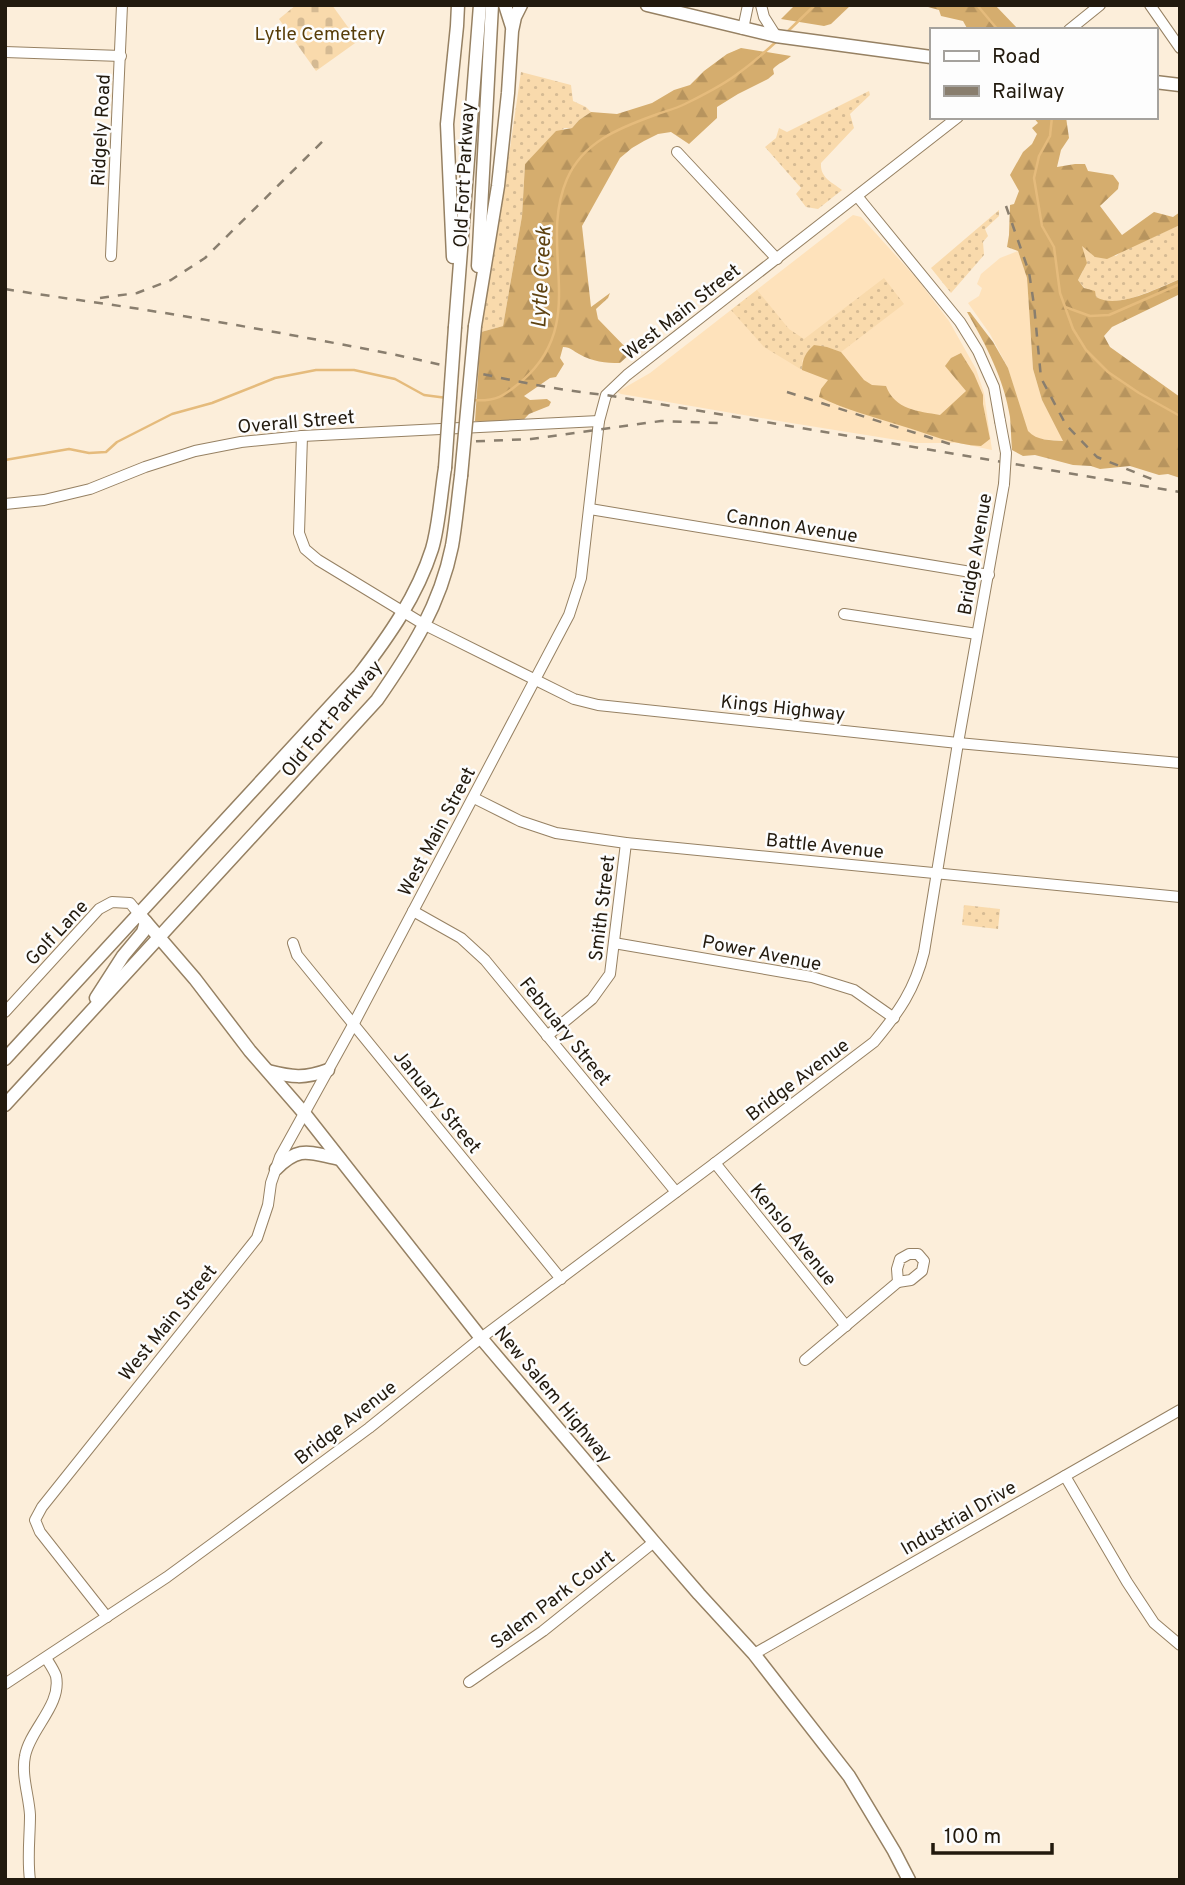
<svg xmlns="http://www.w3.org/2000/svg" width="1185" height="1885" viewBox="0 0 1185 1885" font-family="Overpass,sans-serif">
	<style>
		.built { fill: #fee2bb }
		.grass { fill: url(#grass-dots) }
		.forest { fill: url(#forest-firs) }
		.cemetery { fill: url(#cemetery-stones) }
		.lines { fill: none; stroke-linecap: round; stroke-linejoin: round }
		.stream { stroke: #e5bb7c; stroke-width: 2.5 }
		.minor-casing { stroke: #968163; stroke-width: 12 }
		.major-casing { stroke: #968163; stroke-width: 15 }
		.minor { stroke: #fff; stroke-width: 10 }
		.major { stroke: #fff; stroke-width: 12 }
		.rail { stroke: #897e6e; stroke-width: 2.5; stroke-dasharray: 9 9; stroke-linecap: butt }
		.minor-bridge-casing { stroke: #968163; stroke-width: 12; stroke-linecap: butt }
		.major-bridge-casing { stroke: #968163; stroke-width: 15; stroke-linecap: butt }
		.minor-bridge { stroke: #fff; stroke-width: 10 }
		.major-bridge { stroke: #fff; stroke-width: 12 }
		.labels { text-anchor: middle; stroke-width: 5; stroke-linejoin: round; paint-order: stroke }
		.park-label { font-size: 19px; fill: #583d09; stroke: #fdfdfd }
		.street-label { font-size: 19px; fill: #221a0e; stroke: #fdfdfd }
		.water-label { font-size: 21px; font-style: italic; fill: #5d4110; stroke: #fdfdfd }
	</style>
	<defs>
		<pattern id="grass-dots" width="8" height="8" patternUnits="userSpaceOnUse" patternTransform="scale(1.75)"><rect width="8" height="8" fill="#f9daac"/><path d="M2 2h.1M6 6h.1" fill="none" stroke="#d5ba93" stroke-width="1.8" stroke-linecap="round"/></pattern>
		<pattern id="forest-firs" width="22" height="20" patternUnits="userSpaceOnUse" patternTransform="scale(1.75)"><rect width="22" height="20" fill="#d5ad6e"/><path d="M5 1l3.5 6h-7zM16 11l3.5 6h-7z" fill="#b7945e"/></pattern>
		<pattern id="cemetery-stones" width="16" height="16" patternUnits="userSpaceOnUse" patternTransform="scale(1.75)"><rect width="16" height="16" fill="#f9daac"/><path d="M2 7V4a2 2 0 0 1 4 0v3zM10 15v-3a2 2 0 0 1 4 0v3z" fill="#d5ba93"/></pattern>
	</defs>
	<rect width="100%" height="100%" fill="#fceeda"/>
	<!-- built -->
	<g class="built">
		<polygon points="853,215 861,217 918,280 949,321 976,369 984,393 992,450 959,443 916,443 785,422 621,394 617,392 650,373"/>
		<polygon points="1018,251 1027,278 1033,369 1042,400 1064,441 1039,439 1032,436 1027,431 1008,368 990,334 968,303 979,296 982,288 977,284 981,274 1000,258"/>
	</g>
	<!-- grass -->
	<g class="grass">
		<polygon points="521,72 571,85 573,101 586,107 591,112 579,120 572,128 564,128 525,164 522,216 503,326 481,332 504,190"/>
		<path d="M 869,91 L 870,95 L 850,114 L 854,128 L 821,163 C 820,178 832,182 842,190 L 818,209 L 806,207 L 796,194 L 801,188 L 765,147 L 776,138 L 779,128 L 787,132 Z"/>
		<polygon points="999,210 999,216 985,229 988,236 983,242 984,255 951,293 931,268"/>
		<path d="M 1180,225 L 1180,279 C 1159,287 1120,308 1099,299 C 1091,295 1083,287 1078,280 L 1083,271 L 1081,244 L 1116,256 L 1122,251 Z"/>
		<polygon points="884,278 904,304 841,352 827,347 802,360 802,370 764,347 731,310 757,290 789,329 804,339"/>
		<polygon points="964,905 1000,909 998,929 962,925"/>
	</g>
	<!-- forest -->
	<g class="forest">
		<polygon points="795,5 851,5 831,24 824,26 781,19"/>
		<polygon points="995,5 1019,30 968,30 963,21 941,16 939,10 928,7 912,6"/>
		<path d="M 741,48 L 791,56 C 786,61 778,63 773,69 L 774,74 L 768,79 L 738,94 L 717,107 L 717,118 L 689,144 L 671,132 L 658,134 L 644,141 L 632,148 L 620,158 L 582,226 L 591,307 L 610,293 L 608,298 L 596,309 L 598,319 L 631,353 L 620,363 C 605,363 593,362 579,354 C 573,351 571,347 563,347 L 560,358 L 564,364 L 556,377 L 550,378 L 524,396 L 530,400 L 547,399 L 551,402 L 549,406 L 529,414 L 514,430 L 491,431 L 481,421 L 475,421 L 481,332 L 503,326 L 522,216 L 525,164 L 556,131 L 572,128 L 579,120 L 591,112 L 617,114 L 652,103 L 674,90 L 690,85 L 704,71 L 727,54 Z"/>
		<path d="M 1033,117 L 1066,117 L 1069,138 L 1061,150 L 1057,167 L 1075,164 L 1085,164 L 1088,171 L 1113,175 L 1119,183 L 1118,189 L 1100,206 L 1122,235 L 1154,212 L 1173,217 L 1180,212 L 1180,225 L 1107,259 L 1095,257 L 1082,246 L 1087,263 L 1078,280 L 1084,288 L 1095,291 L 1096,297 C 1117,310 1158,288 1180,279 L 1180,294 L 1112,327 L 1104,336 L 1110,347 L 1180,397 L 1180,478 L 1168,474 L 1159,475 L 1130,466 L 1100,469 L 1091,466 L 1073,465 L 1035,455 L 1023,456 L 1012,450 C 1011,439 1011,428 1010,417 C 1004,379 986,345 967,312 L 970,312 L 993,342 L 1008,368 L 1028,431 C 1037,441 1051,440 1063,441 L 1042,400 L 1033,369 L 1027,278 L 1018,251 L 1007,247 L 1009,235 L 1010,205 L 1014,204 L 1019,191 L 1010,175 L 1023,152 L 1032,144 L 1037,134 L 1032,128 L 1038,123 Z"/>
		<path d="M 814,345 L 827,347 L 841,352 L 864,380 L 872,385 L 886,386 C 895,410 918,411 940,415 L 966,391 L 945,366 L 951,358 L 961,353 L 974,374 L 983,395 L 983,404 L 990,439 L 981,446 C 954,445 928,434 902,426 C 874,417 846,410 819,397 L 821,389 L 828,380 L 802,370 C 802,359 806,352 814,345 Z"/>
	</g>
	<!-- cemetery -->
	<polygon class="cemetery" points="296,5 332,5 358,41 316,71 279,19"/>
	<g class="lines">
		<!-- stream -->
		<g class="stream">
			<polyline points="977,5 998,30"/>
			<polyline points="787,32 815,5"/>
			<polyline points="1052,117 1050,136 1039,156 1034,178 1042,226 1054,247 1060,293 1073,329 1086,350 1108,372 1139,393 1180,416"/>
			<polyline points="1065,307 1090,316 1109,315 1180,284"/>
			<path d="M 471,400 C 497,402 504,396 523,380 C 590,321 537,248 567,179 C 583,142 619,128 655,115 C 665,111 675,109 685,104 C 703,95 724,85 740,72 C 753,63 765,52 777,41"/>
			<polyline points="5,460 69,449 89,453 106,452 117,442 172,414 212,403 275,378 316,370 354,370 395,379 424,395 447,398"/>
		</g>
		<defs>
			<g id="minor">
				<polyline points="761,5 764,17 776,36"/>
				<polyline points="1150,5 1180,48"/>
				<polyline points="743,29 748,5"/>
				<polyline points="1069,30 1100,5"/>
				<polyline points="5,52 121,56"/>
				<polyline points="677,152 777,259"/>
				<polyline points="857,196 960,322 978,351 994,387 1000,421"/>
				<polyline points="111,256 122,5"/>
				<polyline points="302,436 299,533 305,549 318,560 425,625 574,699 598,705 958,743 1180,763"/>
				<polyline points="5,504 44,500 90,489 145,467 195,451 241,442 302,436 599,421"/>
				<polyline points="590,509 989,575"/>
				<polyline points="844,614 977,634"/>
				<polyline points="474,798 520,821 556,833 626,843 1180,897"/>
				<polyline points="413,911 461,938 485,960 676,1192"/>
				<polyline points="293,943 297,955 561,1279"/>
				<polyline points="614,943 812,977 854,990 894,1018"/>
				<polyline points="5,1012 99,909 112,902 130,903 139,914"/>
				<polyline points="547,1036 592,999 610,974 626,843"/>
				<polyline points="715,1163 846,1326"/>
				<polygon points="909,1254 918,1254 924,1261 922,1271 911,1280 898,1282 897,1269 900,1259"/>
				<polyline points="805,1360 898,1282"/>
				<polyline points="1065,1476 1127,1582 1154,1623 1180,1645"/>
				<polyline points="107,1617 40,1532 35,1520 42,1507 257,1238 268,1205 271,1183 280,1157 353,1025 569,615 581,578 599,421 606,395 627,375 958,117"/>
				<polyline points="754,1654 1180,1410"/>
				<polyline points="469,1682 543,1631 654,1542"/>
				<path d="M 5,1684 L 167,1577 L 227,1533 L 369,1428 L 481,1338 L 711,1166 L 874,1042 C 899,1012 915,989 924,952 L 958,743 L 1004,484"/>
				<path d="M 30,1880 C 27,1858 30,1837 30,1815 C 29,1796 21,1775 25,1756 C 30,1729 62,1705 56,1676 C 54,1670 49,1663 46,1658"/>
			</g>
			<g id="major">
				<polyline points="505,5 512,27"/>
				<polyline points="647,5 776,36 931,57"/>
				<polyline points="1155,82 1180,85"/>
				<polyline points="453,257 447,124 457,26 458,5"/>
				<polyline points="478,266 492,5"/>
				<polyline points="475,326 498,186 508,93 512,31 515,17 521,5"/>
				<polyline points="455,327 480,5"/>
				<polyline points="139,914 195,979 250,1051 304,1113 481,1338 654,1542 699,1594 754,1654 849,1776 894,1851 909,1880"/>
				<polyline points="96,998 123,956 143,932 146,922"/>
				<path d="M 5,1059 L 359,675 C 389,636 417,596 432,549 C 439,526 441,492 445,468"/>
				<path d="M 268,1071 C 292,1077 304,1079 328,1070"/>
				<path d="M 5,1105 L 377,700 C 411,651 440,606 452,546 C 456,523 458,499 461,476"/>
				<path d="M 276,1169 C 300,1145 309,1153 340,1159"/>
			</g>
		</defs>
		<!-- minor casing -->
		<use href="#minor" class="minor-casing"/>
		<!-- major casing -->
		<use href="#major" class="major-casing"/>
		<!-- minor -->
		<use href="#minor" class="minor"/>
		<!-- major -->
		<use href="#major" class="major"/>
		<!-- rail -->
		<g class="rail">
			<polyline points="1006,206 1029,272 1034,305 1041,378 1066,425 1097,457 1159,482"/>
			<path d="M 5,289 C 54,297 103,303 152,311 C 222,322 292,335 361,348 C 442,363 524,387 606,395 L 1180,492"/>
			<polyline points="100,298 137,293 171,280 205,258 324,140"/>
			<polyline points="787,392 953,445"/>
			<polyline points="458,442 531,439 661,421 718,423"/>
		</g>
		<defs>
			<polyline id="minor-bridge" points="1000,421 1006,453 1004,484"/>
			<g id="major-bridge">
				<polyline points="445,468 455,327"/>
				<polyline points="461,476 475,326"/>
			</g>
		</defs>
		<!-- minor-bridge casing -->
		<use href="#minor-bridge" class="minor-bridge-casing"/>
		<!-- major-bridge casing -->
		<use href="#major-bridge" class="major-bridge-casing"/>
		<!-- minor-bridge -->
		<use href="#minor-bridge" class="minor-bridge"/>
		<!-- major-bridge -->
		<use href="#major-bridge" class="major-bridge"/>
	</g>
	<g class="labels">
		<!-- park labels -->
		<g class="park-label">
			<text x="320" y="40">Lytle Cemetery</text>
		</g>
		<!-- street labels -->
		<g class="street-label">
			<text transform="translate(100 130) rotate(-87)" y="7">Ridgely Road</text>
			<text transform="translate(463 175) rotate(-87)" y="7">Old Fort Parkway</text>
			<text transform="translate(681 311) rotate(-38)" y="7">West Main Street</text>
			<text transform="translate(296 421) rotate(-5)" y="7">Overall Street</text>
			<text transform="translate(792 525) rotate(9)" y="7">Cannon Avenue</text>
			<text transform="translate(974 554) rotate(-80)" y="7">Bridge Avenue</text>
			<text transform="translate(783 707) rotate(6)" y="7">Kings Highway</text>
			<text transform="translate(331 718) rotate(-50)" y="7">Old Fort Parkway</text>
			<text transform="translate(436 831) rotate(-62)" y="7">West Main Street</text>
			<text transform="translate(825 845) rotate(6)" y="7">Battle Avenue</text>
			<text transform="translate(601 908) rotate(-83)" y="7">Smith Street</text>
			<text transform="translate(56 932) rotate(-47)" y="7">Golf Lane</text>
			<text transform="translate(762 952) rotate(11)" y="7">Power Avenue</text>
			<text transform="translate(566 1031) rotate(51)" y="7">February Street</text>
			<text transform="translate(797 1079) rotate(-37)" y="7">Bridge Avenue</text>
			<text transform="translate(438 1101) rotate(51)" y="7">January Street</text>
			<text transform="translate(794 1234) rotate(51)" y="7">Kenslo Avenue</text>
			<text transform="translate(167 1322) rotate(-51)" y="7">West Main Street</text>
			<text transform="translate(554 1394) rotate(50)" y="7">New Salem Highway</text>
			<text transform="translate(345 1422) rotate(-38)" y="7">Bridge Avenue</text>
			<text transform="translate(958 1517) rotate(-30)" y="7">Industrial Drive</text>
			<text transform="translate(552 1599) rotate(-37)" y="7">Salem Park Court</text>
		</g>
		<!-- water labels -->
		<g class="water-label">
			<text transform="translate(541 277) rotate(-87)" y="7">Lytle Creek</text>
		</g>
	</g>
	<!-- border -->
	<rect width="1185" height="1885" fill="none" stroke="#221a0e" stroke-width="14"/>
	<!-- legend -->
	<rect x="930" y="28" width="228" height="91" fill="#fdfdfd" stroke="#a5a29d" stroke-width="2"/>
	<rect x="944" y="51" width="35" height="10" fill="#ffffff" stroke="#a5a29d" stroke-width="2"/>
	<text x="992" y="63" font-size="21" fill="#221a0e">Road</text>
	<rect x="944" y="86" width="35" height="10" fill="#897e6e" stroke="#a5a29d" stroke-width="2"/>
	<text x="992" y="98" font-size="21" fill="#221a0e">Railway</text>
	<!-- scale -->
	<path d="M933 1843v10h119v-10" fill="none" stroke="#221a0e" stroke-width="3.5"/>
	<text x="944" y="1843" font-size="21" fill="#221a0e" stroke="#fdfdfd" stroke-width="5" paint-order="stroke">100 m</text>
</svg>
